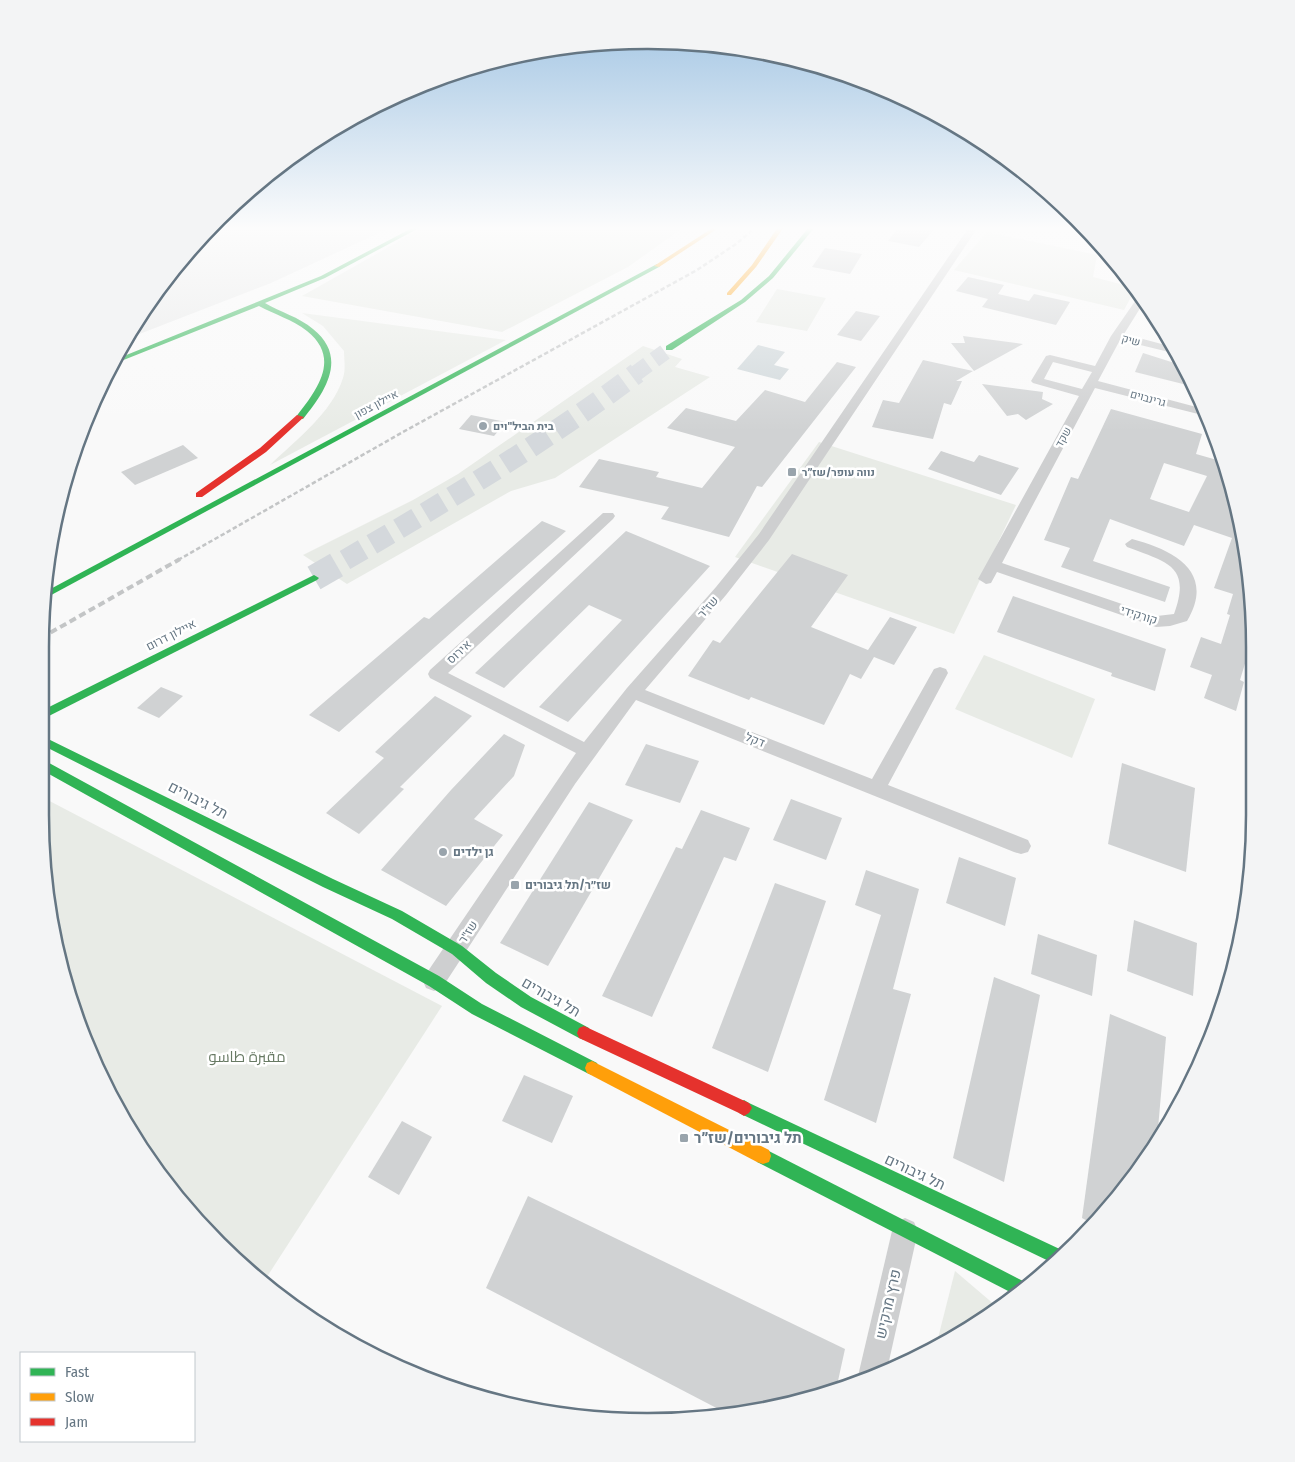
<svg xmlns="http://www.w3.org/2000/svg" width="1295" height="1462" viewBox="0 0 1295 1462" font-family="'Fira Sans Condensed',Cairo,Heebo,sans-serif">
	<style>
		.built { fill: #e8e9e9 }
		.green { fill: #e8ebe6 }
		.water { fill: #ced6d9 }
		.building { fill: #d0d2d3; fill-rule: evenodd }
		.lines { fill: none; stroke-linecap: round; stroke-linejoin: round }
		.highway-tunnel-far2 { stroke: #d4d8dc; stroke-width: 16; stroke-dasharray: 16 8; stroke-linecap: butt }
		.highway-tunnel-far1 { stroke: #d4d8dc; stroke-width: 21; stroke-dasharray: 21 10; stroke-linecap: butt }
		.highway-tunnel { stroke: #d4d8dc; stroke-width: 26; stroke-dasharray: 26 13; stroke-linecap: butt }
		.street { fill: #cecfd0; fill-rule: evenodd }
		.fast { fill: #30b455; fill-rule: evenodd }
		.slow { fill: #ff9f0a; fill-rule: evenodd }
		.jam { fill: #e5322d; fill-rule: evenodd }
		.rail-far1 { stroke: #c3c5c6; stroke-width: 2.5; stroke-dasharray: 4.5 2.5; stroke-linecap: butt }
		.rail { stroke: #c3c5c6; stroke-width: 4; stroke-dasharray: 7 4; stroke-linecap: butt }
		.poi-dot { fill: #99a4ac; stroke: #fff; stroke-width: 2 }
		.labels { text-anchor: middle; stroke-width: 5; stroke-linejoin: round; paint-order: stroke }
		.far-street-label { font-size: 11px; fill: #657683; stroke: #fff }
		.far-poi-label { font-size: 11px; font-weight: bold; fill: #657683; stroke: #fff; text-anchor: start }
		.street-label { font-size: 12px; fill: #657683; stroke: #fff }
		.poi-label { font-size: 12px; font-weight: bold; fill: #657683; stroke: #fff; text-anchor: start }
		.near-street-label { font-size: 15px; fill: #657683; stroke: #fff }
		.near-park-label { font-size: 15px; fill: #687a64; stroke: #fff }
		.near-poi-label { font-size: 15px; font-weight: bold; fill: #657683; stroke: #fff; text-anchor: start }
		.rim { fill: none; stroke: #657683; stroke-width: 2.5 }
	</style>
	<rect width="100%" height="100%" fill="#f9f9f9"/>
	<!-- built -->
	<polygon class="built" points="212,227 392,227 271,283 124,340 191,247"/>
	<!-- green -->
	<g class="green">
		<polygon points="212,227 372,227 341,234 321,235 211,228"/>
		<polygon points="424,227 684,227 628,267 502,332 302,296"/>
		<polygon points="987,232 1097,255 1093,277 1136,288 1124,310 954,270"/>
		<polygon points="777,289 826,298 807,331 756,322"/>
		<path d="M 302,313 L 506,340 L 270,465 C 296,440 332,413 343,378 C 346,370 344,359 344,351 L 323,326 Z"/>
		<polygon points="643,346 682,359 675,367 710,377 555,478 511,491 347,584 303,555 413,500 458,474"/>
		<polygon points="819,442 1016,505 954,634 735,557"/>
		<polygon points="984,655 1095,699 1072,758 955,709"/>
		<polygon points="40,796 442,1006 263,1283 191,1215 103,1083 61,971 40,815"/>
		<polygon points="955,1271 996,1306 936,1346"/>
	</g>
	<!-- water -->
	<polygon class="water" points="758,345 785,352 774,365 789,369 780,380 737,369"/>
	<!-- building -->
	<g class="building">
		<polygon points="899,227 936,227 919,247 888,241"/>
		<polygon points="825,248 862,254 850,274 812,267"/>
		<polygon points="968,277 1004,285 998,294 1029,301 1034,294 1070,302 1056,325 982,307 988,299 956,291"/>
		<polygon points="856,311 880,316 861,341 837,335"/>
		<polygon points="963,336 1023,344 974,371 951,343 965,343"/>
		<polygon points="1143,353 1184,366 1195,387 1135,372"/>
		<polygon points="923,360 973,371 956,381 962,381 951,405 944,403 933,439 872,427 883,400 899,403"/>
		<polygon points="837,362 856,367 762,487 757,486 729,537 661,519 669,507 579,487 599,459 659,472 656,477 702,488 735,447 667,428 686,408 736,421 765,390 805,402"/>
		<polygon points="982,384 1043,392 1042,399 1053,404 1026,420 1018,414 1007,416"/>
		<path d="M 1111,409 L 1202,434 L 1196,454 L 1224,462 L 1234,490 L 1254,608 L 1254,634 L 1240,680 L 1244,682 L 1236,711 L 1204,698 L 1212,675 L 1190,667 L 1201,637 L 1221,644 L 1230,615 L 1227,614 L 1233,594 L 1214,588 L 1232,538 L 1194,525 L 1184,546 L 1110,519 L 1093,561 L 1170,587 L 1165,602 L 1061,567 L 1070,548 L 1044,540 L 1071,477 L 1078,479 ZM 1164,463 L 1207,476 L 1189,512 L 1150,499 Z"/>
		<polygon points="471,415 506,422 494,436 459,429"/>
		<polygon points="183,445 198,458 135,485 121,472"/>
		<polygon points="941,451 974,462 979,455 1019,468 1001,495 928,469"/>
		<polygon points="542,521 566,531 339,732 309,715 424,617 429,619"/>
		<polygon points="626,531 710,566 568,722 539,707 622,620 589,605 504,688 475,673"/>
		<polygon points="792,554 848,575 811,627 868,650 890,617 917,627 894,665 874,657 861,679 850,674 824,725 751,697 749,700 688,676 713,640 720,643"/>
		<polygon points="1013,596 1166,649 1155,691 1111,676 1112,673 997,632"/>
		<polygon points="161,687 183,696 159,718 137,708"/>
		<polygon points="435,696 472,716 400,787 404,789 359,834 326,813 384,758 375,752"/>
		<polygon points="504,734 525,745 514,776 474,819 503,835 446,906 381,870 451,790"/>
		<polygon points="646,744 699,761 680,803 625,785"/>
		<polygon points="1122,763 1195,788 1186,872 1108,844"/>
		<polygon points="791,799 842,818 826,860 773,840"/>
		<polygon points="589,802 633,820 548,966 500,943"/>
		<polygon points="701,810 750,828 736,861 724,857 652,1017 602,996 676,847 682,849"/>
		<polygon points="959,857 1016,878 1005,926 946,903"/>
		<polygon points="866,870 919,889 893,989 911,994 876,1123 824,1100 881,915 855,905"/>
		<polygon points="775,883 826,901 768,1072 712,1048"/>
		<polygon points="1134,920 1197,943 1193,996 1127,971"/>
		<polygon points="1038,934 1097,955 1092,996 1031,974"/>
		<polygon points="994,977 1040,995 1004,1182 953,1158"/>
		<polygon points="1110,1014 1166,1037 1157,1140 1129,1185 1093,1224 1082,1218"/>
		<polygon points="524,1075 573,1096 552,1143 502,1121"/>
		<polygon points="402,1121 432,1137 399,1195 368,1177"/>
		<polygon points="528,1196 845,1349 836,1390 805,1401 728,1414 486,1288"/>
	</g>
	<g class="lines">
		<!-- highway-tunnel-far2 -->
		<polyline class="highway-tunnel-far2" points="635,374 665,352"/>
		<!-- highway-tunnel-far1 -->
		<path class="highway-tunnel-far1" d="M 345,560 C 445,502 544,443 637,373"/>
		<!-- highway-tunnel -->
		<polyline class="highway-tunnel" points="314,578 347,559"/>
		<!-- street -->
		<g class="street">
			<polygon points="969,227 978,227 769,540 726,595 645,690 872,779 934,669 940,667 946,669 948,673 888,785 1028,840 1031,846 1028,852 1021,854 1014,852 636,700 575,784 442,988 434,991 426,988 423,981 426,974 576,753 430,678 428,674 430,670 603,513 613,513 615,516 613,519 448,673 584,742 627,688 716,587 759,534"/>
			<path d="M 1140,294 L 1144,302 L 1124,334 L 1173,347 L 1177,354 L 1120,340 L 1098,381 L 1204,409 L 1206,416 L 1095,388 L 1002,563 L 1157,616 L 1174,614 C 1192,565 1166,562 1127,547 L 1125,544 L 1132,539 C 1174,550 1216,572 1187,621 L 1170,626 L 1156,627 L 997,572 L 991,583 L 986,584 L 978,579 L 1079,396 L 1033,383 L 1031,381 L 1046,356 L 1050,355 L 1095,366 L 1111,336 ZM 1053,362 L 1092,372 L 1082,389 L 1044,379 Z"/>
			<polygon points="905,1218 914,1222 918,1231 887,1370 860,1381 858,1376 892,1231 896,1222"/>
		</g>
		<!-- fast -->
		<g class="fast">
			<path d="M 414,227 L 421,227 L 325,278 L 265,303 C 280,312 299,317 313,329 C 348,357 326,391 303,419 L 296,417 C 316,391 342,359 307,331 C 293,320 274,314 259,306 L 111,365 L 114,360 L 321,276 Z"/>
			<polygon points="809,227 815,227 773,278 745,302 672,350 666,350 666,346 741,300 769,276"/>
			<polygon points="657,264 660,266 659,267 42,600 43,593"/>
			<polygon points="314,575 319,578 317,580 41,720 41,711"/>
			<polygon points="40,735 333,879 402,911 462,946 496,973 531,997 589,1028 591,1033 589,1038 584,1040 579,1038 521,1007 486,983 452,954 392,919 323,887 40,744"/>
			<polygon points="40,758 439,976 482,1004 597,1063 599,1068 597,1073 592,1075 587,1073 472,1014 429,986 40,769"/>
			<polygon points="744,1100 749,1103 1066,1252 1055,1264 739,1113 736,1108 739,1103"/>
			<polygon points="763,1148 1027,1283 1028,1285 1014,1294 757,1162 755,1156 757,1150"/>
		</g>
		<!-- slow -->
		<g class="slow">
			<polygon points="714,227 720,227 659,267 654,266"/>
			<polygon points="778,227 784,227 756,267 731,295 727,295 727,293 752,265"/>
			<polygon points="592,1061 769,1150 771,1156 769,1162 763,1164 757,1162 587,1073 585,1068 587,1063"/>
		</g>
		<!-- jam -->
		<g class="jam">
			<polygon points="297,415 304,417 266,452 202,497 196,497 196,493 260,448"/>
			<polygon points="584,1026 749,1103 752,1108 749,1113 744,1116 739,1113 579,1038 577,1033 579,1028"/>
		</g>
		<!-- rail-far1 -->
		<polyline class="rail-far1" points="178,560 403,432 697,270 736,244 756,227"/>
		<!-- rail -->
		<polyline class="rail" points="41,638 180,559"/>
	</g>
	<!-- sky -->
	<linearGradient id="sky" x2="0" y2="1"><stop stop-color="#9dc2e2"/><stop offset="0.53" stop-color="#fcfcfc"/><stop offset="1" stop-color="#fcfcfc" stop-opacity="0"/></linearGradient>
	<rect width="1295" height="431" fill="url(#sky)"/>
	<!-- markers -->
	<g class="poi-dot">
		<circle cx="483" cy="426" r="5"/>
		<rect x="787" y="467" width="10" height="10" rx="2.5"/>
		<circle cx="443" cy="852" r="5"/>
		<rect x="510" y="880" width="10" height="10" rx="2.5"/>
		<rect x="679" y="1133" width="10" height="10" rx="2.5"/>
	</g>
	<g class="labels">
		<!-- far-street labels -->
		<g class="far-street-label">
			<text transform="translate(1131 340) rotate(14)" y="4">שיק</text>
			<text transform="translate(1148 398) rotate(15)" y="4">גרינבוים</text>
			<text transform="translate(376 404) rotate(-28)" y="4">איילון צפון</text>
			<text transform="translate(1063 437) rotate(-62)" y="4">שקד</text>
		</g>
		<!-- far-poi labels -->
		<g class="far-poi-label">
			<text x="493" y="430">בית הביל"וים</text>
			<text x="802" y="476">נווה עופר/שז״ר</text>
		</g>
		<!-- street labels -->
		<g class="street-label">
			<text transform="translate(708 607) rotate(-49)" y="4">שז"ר</text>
			<text transform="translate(1139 615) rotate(17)" y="4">קורקידי</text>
			<text transform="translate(171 635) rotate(-27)" y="4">איילון דרום</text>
			<text transform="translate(459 652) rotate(-43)" y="4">אירוס</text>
			<text transform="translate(755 740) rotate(22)" y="4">דקל</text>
			<text transform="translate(468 932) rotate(-57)" y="4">שז"ר</text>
		</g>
		<!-- poi labels -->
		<g class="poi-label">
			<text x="453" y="856">גן ילדים</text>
			<text x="525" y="889">שז״ר/תל גיבורים</text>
		</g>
		<!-- near-street labels -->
		<g class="near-street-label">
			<text transform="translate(198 800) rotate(27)" y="5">תל גיבורים</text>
			<text transform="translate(551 997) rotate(30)" y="5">תל גיבורים</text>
			<text transform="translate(915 1172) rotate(25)" y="5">תל גיבורים</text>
			<text transform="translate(888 1304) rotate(-77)" y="5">פרץ מרקיש</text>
		</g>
		<!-- near-park labels -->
		<g class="near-park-label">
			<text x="247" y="1062">مقبرة طاسو</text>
		</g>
		<!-- near-poi labels -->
		<g class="near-poi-label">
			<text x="694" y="1143">תל גיבורים/שז״ר</text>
		</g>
	</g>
	<!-- crop -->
	<path d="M0 0H1295V1462H0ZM647 49H648A598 598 0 0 1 1246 647V815A598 598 0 0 1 648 1413H647A598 598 0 0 1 49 815V647A598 598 0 0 1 647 49Z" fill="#f3f4f5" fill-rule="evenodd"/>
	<path class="rim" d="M647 49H648A598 598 0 0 1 1246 647V815A598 598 0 0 1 648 1413H647A598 598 0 0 1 49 815V647A598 598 0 0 1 647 49Z"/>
	<!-- legend -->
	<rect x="20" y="1352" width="175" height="90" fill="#ffffff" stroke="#c1c8cd"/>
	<rect x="30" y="1368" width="25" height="8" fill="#30b455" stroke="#c1c8cd"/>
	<text x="65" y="1377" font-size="15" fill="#657683">Fast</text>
	<rect x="30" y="1393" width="25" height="8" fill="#ff9f0a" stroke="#c1c8cd"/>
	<text x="65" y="1402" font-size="15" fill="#657683">Slow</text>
	<rect x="30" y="1418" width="25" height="8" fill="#e5322d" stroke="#c1c8cd"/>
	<text x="65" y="1427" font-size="15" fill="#657683">Jam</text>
</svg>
